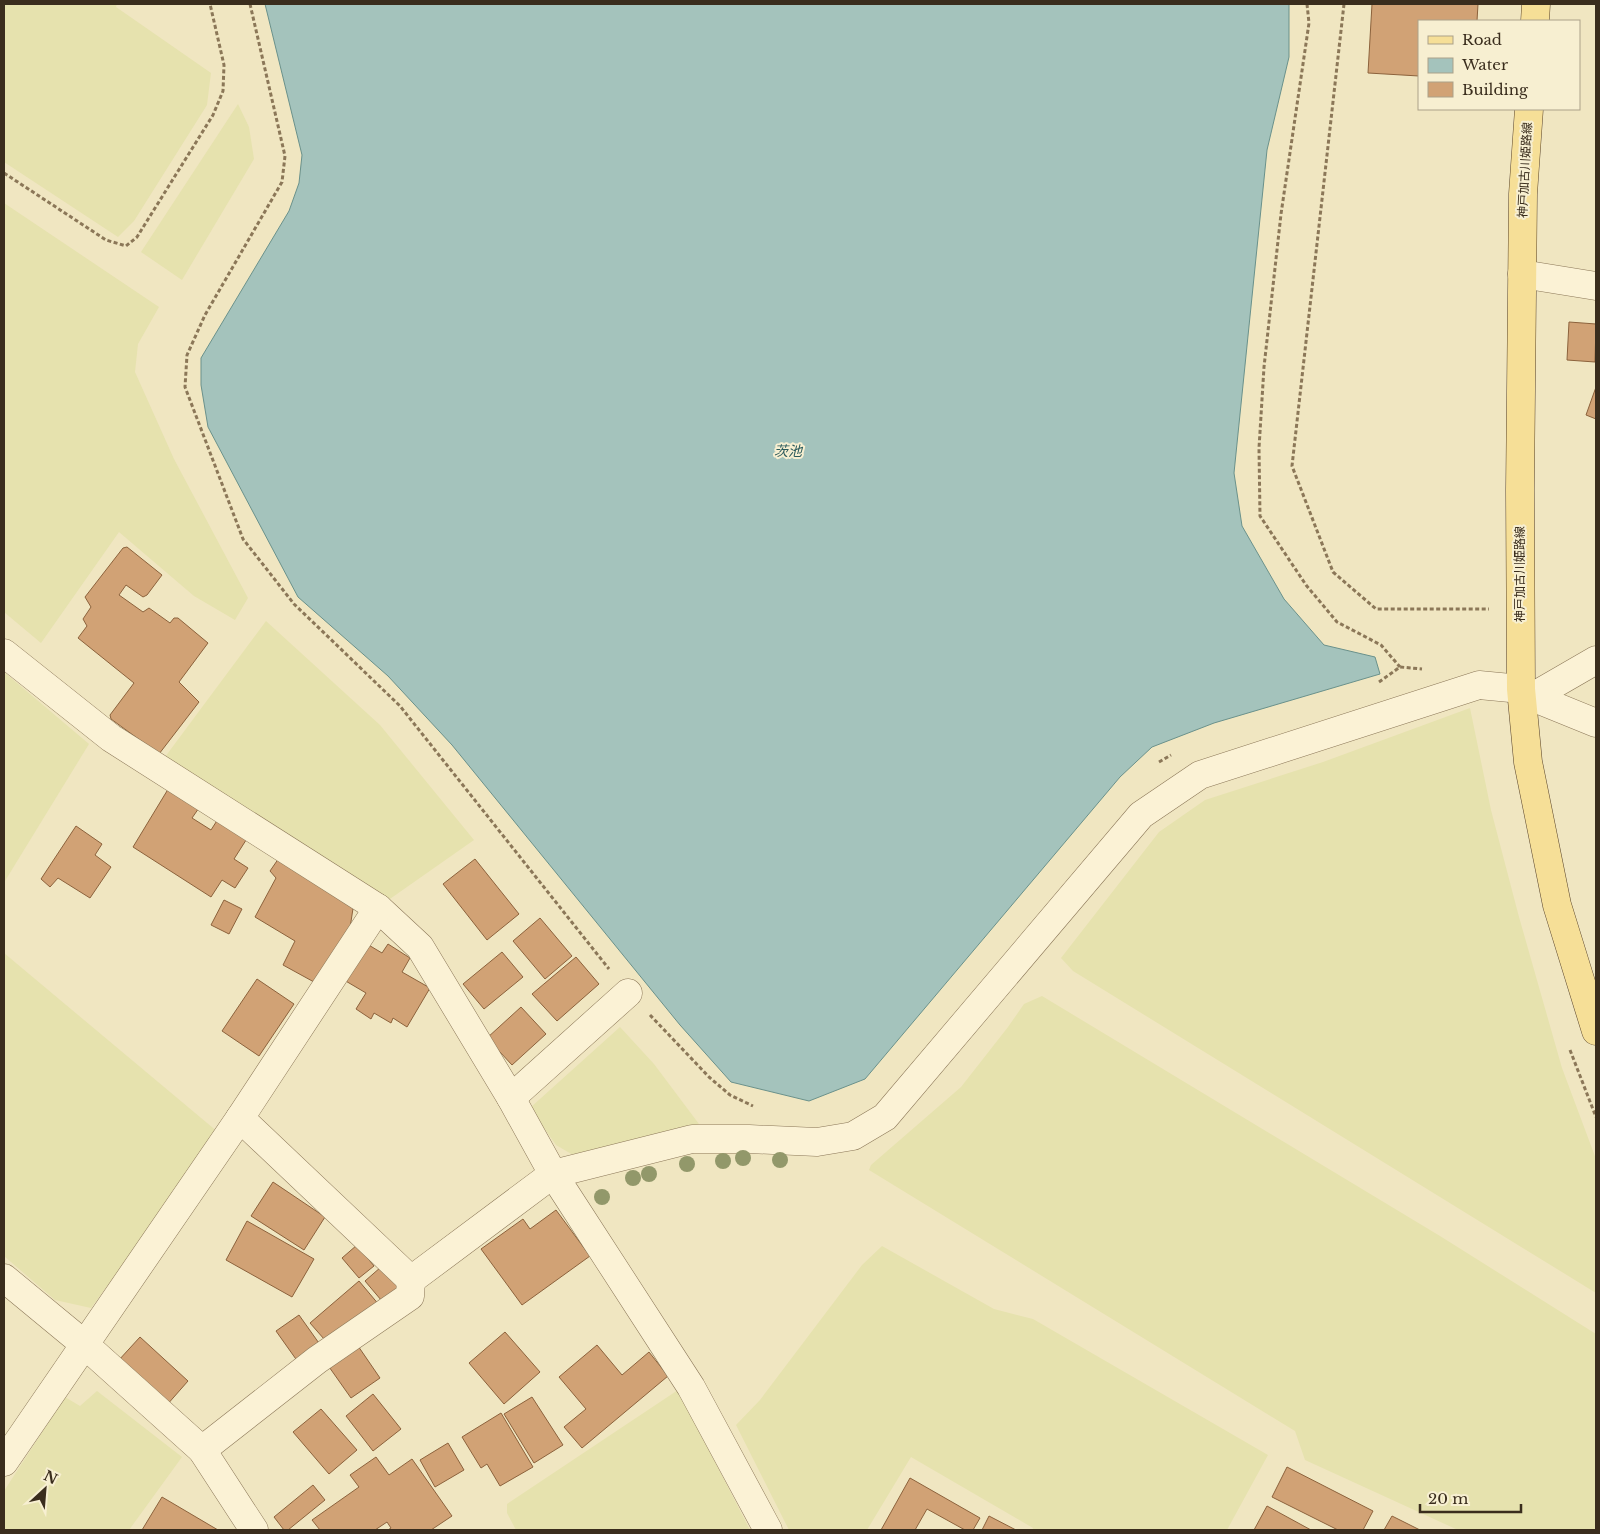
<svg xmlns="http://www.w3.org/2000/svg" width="1600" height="1534" viewBox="0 0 1600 1534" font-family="'Libre Baskerville','Noto Sans JP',serif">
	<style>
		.farmland { fill: #e6e2ae }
		.water { fill: #a4c3bc; stroke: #6a918b }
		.building { fill: #d1a275; stroke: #8c623c }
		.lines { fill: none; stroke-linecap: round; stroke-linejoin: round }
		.minor-casing { stroke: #8b7758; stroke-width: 29 }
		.primary-casing { stroke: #59442c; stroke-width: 29 }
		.path { stroke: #8b7758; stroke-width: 3; stroke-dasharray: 4 2.5; stroke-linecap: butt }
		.minor { stroke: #fbf2d5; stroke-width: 28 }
		.primary { stroke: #f6df97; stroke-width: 28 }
		.tree { fill: #92986a }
		.labels { text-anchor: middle; stroke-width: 4; stroke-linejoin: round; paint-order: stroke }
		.street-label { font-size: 12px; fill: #3a2d1d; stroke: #f7efd1 }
		.water-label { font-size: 14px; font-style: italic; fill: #2b5a5b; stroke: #f7efd1 }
	</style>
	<rect width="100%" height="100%" fill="#f0e6c1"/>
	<!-- farmland -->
	<g class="farmland">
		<polygon points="4,4 117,4 116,7 211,73 207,105 134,221 118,237 4,162"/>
		<polygon points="238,104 249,127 254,159 182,280 141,252"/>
		<polygon points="4,203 159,307 138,344 135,372 174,459 248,598 235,620 194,596 119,532 41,643 4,612"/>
		<polygon points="266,621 380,725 474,840 387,901 165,757"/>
		<polygon points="4,672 89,744 5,881 4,880"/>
		<polygon points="1470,708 1491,810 1519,917 1562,1068 1596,1159 1596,1293 1073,971 1061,958 1159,832 1205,800 1323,762"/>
		<polygon points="4,953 219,1133 91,1308 55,1300 4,1256"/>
		<polygon points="1042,996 1440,1236 1596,1334 1596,1527 1594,1530 1458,1530 1305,1460 1295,1431 869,1170 871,1165 961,1087 1008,1027 1024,1004"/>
		<polygon points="620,1027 654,1064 699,1124 589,1156 573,1155 556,1145 530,1108"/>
		<polygon points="882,1246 994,1309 1033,1319 1268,1455 1227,1530 1032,1530 1033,1528 911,1457 867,1530 789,1530 736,1425 760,1400 862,1265"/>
		<polygon points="678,1390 750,1530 516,1530 507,1513 507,1504"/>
		<polygon points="97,1391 182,1457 129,1530 4,1530 4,1491 65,1397 80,1406"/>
	</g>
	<!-- water -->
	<polygon class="water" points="265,4 1289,4 1289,57 1267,150 1234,473 1242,526 1284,599 1324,645 1375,657 1380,674 1214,723 1152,747 1120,777 865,1079 809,1101 731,1082 680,1025 452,745 388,676 298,597 208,427 201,385 201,358 289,211 299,183 302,155"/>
	<!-- building -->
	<g class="building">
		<polygon points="1372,4 1478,4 1477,21 1419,21 1419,76 1368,73"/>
		<polygon points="1569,322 1596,324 1595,362 1567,360"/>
		<polygon points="1596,387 1596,419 1586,415"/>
		<polygon points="127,547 162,575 147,595 143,597 126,585 119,595 143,612 149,608 170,623 174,618 178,618 208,643 179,682 199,702 159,754 111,719 110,715 134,683 78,638 87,626 83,619 91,607 85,597 123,548"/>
		<polygon points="170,786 201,805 192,818 211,830 218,819 248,837 234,859 248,868 235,888 222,880 211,897 133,847"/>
		<polygon points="76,826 102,844 95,855 111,867 90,898 58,878 50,887 41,879"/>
		<polygon points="281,855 354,902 350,928 314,982 283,965 295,941 255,917 276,878 270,871"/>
		<polygon points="475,859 519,914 487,940 443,884"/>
		<polygon points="224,900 242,909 229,934 211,925"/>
		<polygon points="540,918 572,956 545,979 513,941"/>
		<polygon points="367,944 382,953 388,944 410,958 402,972 430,988 407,1027 393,1018 391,1023 374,1013 371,1019 356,1009 366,993 344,980"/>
		<polygon points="502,952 523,977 484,1009 463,984"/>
		<polygon points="576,957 599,984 557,1021 532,994"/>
		<polygon points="257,979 294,1004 259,1056 222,1031"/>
		<polygon points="521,1007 546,1034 512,1065 487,1038"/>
		<polygon points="273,1182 325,1217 304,1250 251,1216"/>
		<polygon points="556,1210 590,1256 522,1305 481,1249 523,1219 530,1229"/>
		<polygon points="247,1221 314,1259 292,1297 226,1260"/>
		<polygon points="357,1245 374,1266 359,1278 342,1258"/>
		<polygon points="381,1267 403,1293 387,1307 365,1281"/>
		<polygon points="359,1281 380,1306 331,1347 310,1323"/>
		<polygon points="299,1315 321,1346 298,1362 276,1331"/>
		<polygon points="505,1332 540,1372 504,1404 469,1363"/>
		<polygon points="140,1337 188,1381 166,1406 118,1361"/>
		<polygon points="356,1343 380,1378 351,1398 327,1364"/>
		<polygon points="597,1345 622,1375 649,1352 668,1376 582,1448 564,1427 586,1409 559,1377"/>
		<polygon points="373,1394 401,1429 373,1451 346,1416"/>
		<polygon points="532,1397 563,1445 534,1463 504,1414"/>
		<polygon points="321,1409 357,1450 329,1474 293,1432"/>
		<polygon points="501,1413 533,1467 500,1486 487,1464 481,1468 462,1437"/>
		<polygon points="448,1443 464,1470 435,1487 420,1460"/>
		<polygon points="376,1457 389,1475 412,1459 452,1516 431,1530 388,1530 391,1528 387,1522 375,1530 320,1530 312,1520 359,1487 350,1475"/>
		<polygon points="1287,1467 1373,1511 1363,1530 1338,1530 1272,1497"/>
		<polygon points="910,1478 980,1518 973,1530 965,1530 927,1509 915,1530 881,1530"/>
		<polygon points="313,1485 325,1500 288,1530 284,1530 274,1517"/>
		<polygon points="162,1497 218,1530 142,1530"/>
		<polygon points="1267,1506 1311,1530 1254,1530"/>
		<polygon points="989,1516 1016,1530 982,1530"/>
		<polygon points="1392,1516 1420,1530 1384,1530"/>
	</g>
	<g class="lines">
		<defs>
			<g id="minor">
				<polyline points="1522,274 1596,286"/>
				<polyline points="4,653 111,738 378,908 420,947 511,1098 553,1174 691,1387 768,1530"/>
				<polyline points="1532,697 1596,660"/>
				<polyline points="511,1098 628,993"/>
				<polyline points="240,1118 411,1280 553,1174 692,1139 749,1139 817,1142 853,1136 885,1117 1141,815 1200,775 1479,685 1521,689 1532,697 1596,723"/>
				<polyline points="4,1278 84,1344 202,1450 254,1530"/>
				<polyline points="202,1450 317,1360 410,1296 411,1280"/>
				<polyline points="4,1462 240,1118 378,908"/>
			</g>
			<g id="primary">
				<polyline points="1535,21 1536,4"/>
				<polyline points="1529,109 1523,194 1520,490 1521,689 1528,762 1557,905 1596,1031"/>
			</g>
		</defs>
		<!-- minor casing -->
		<use href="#minor" class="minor-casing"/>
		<!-- primary casing -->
		<use href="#primary" class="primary-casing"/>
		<!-- path -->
		<g class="path">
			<polyline points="250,4 285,156 282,182 205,315 187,355 185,387 243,539 294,604 400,706 609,969"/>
			<polyline points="1307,4 1309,23 1281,214 1264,367 1259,448 1260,516 1306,585 1337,622 1381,645 1400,667"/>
			<polyline points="1344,4 1292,466 1333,572 1376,609 1489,609"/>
			<polyline points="4,173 106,240 126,246 137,237 213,115 223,91 224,65 210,4"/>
			<polyline points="1379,682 1400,667 1422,669"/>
			<polyline points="1159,762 1171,755"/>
			<polyline points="650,1015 709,1077 730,1095 753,1106"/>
			<polyline points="1570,1050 1596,1117"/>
		</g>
		<!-- minor -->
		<use href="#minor" class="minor"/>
		<!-- primary -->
		<use href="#primary" class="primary"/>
	</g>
	<!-- trees -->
	<g class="tree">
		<circle cx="743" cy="1158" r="8"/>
		<circle cx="780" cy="1160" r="8"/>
		<circle cx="723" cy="1161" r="8"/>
		<circle cx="687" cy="1164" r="8"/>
		<circle cx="649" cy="1174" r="8"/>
		<circle cx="633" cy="1178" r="8"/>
		<circle cx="602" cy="1197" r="8"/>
	</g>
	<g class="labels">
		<!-- street labels -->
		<g class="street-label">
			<text transform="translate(1525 170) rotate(-87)" y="4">神戸加古川姫路線</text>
			<text transform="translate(1520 574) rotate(-90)" y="4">神戸加古川姫路線</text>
		</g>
		<!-- water labels -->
		<g class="water-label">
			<text x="788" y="456">茨池</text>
		</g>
	</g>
	<!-- border -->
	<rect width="1600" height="1534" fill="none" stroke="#3a2d1d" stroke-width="10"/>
	<!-- legend -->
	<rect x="1418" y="20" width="162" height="90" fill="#f7efd1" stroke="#aba189"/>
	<rect x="1428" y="36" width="25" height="8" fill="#f6df97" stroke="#aba189"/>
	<text x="1462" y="45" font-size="15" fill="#3a2d1d">Road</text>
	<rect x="1428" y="58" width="25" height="15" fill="#a4c3bc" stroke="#aba189"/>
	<text x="1462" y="70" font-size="15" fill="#3a2d1d">Water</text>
	<rect x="1428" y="82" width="25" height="15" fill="#d1a275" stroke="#aba189"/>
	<text x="1462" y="95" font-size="15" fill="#3a2d1d">Building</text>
	<!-- north arrow -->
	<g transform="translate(45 1489) rotate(26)" stroke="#f7efd1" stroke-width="4" paint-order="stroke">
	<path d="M0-4L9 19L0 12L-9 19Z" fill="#3a2d1d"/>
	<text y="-8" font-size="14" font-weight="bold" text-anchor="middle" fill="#3a2d1d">N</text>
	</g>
	<!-- scale -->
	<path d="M1420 1504v8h101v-8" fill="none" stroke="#3a2d1d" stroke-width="2.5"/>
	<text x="1428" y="1504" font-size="15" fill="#3a2d1d" stroke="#f7efd1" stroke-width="4" paint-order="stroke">20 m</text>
</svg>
